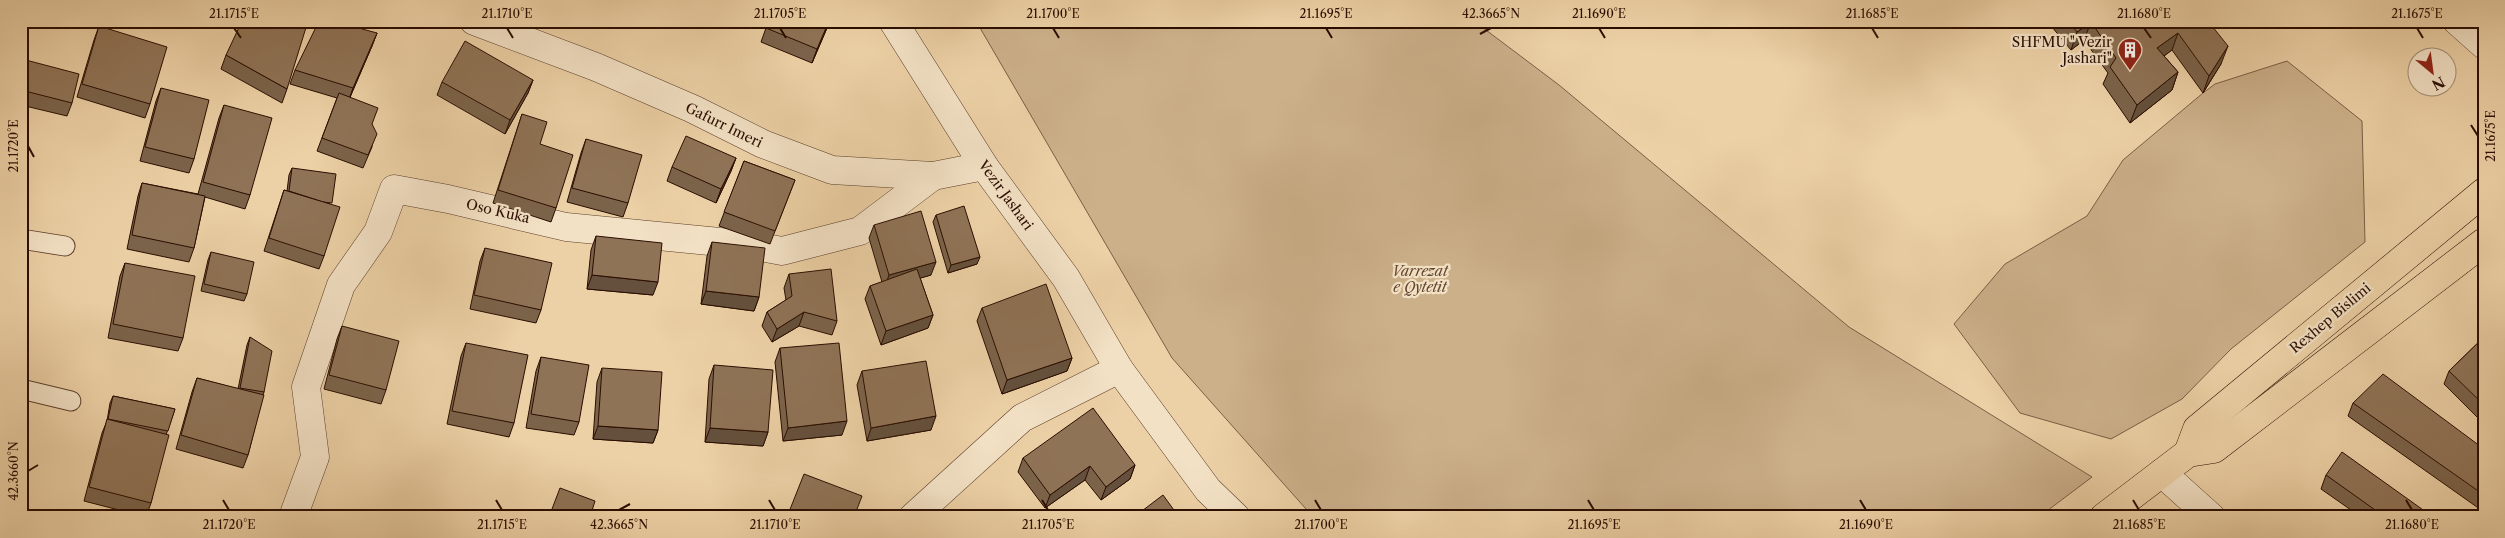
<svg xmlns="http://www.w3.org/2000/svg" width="2505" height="538" viewBox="0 0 2505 538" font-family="'Libre Caslon Text',serif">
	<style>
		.green { fill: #ccb08a; stroke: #7b5e45 }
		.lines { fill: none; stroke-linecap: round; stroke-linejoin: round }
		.lane-casing { stroke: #5b3e2a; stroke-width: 21 }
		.street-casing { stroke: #5b3e2a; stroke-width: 29 }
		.primary-casing { stroke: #2a0d00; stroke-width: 29 }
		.lane { stroke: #f3e1c5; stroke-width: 19 }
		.street { stroke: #f3e1c5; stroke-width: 28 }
		.primary { stroke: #edd1a6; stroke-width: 28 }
		.wall { fill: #7b634a; stroke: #2a0d00 }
		.shaded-wall { fill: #64503c; stroke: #2a0d00 }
		.building { fill: #8f7356; stroke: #2a0d00 }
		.ticks { fill: none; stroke: #2a0d00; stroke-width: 2 }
		.labels { text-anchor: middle; stroke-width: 4.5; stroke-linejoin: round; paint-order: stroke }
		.poi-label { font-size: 14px; fill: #2a0d00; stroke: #f3e1c5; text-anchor: end }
		.street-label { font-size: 14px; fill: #2a0d00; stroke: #f3e1c5 }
		.park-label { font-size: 14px; font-style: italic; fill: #634630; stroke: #f3e1c5 }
		.neatline { fill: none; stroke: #2a0d00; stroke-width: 2 }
		.ticks-label { font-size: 12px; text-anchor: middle; fill: #2a0d00 }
	</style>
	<rect width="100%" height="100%" fill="#edd1a6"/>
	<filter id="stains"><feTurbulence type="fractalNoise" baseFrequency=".004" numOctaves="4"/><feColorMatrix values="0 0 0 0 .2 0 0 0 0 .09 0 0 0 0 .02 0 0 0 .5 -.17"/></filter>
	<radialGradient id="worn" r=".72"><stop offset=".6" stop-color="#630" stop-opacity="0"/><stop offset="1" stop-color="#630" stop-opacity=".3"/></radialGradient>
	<!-- green -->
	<g class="green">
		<polygon points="976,21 1474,21 1559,85 1849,327 2092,477 2039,517 1308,517 1306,509 1172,358"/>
		<polygon points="2287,61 2362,121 2365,242 2231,349 2182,399 2111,439 2020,413 1954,324 2005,264 2087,216 2123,160 2203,93 2215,84"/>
	</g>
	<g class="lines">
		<defs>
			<g id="lane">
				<polyline points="21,239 65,246"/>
				<polyline points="21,389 71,401"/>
			</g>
			<g id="street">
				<polyline points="474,21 596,67 693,109 763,144 832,170 933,176 984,166"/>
				<polyline points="893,21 984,166 1066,278 1119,369 1208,490 1236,517"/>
				<polyline points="2457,21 2484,45"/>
				<polyline points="2162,473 2211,517"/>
				<polyline points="293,517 315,457 306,387 341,285 378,232 394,189 448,199 566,227 750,245 782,251 860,231 933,176"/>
				<polyline points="913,517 1022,418 1119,369"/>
			</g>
			<g id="primary">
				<polyline points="2188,453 2197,429 2484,192"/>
				<polyline points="2104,517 2188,453 2214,449 2484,242"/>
			</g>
		</defs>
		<!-- lane casing -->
		<use href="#lane" class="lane-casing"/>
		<!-- street casing -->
		<use href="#street" class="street-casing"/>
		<!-- primary casing -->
		<use href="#primary" class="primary-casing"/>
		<!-- lane -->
		<use href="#lane" class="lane"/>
		<!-- street -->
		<use href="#street" class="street"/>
		<!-- primary -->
		<use href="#primary" class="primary"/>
	</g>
	<!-- wall -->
	<g class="wall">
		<polygon points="830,21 812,63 761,42 766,28"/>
		<polygon points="2047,21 2208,21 2221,64 2203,93 2172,50 2164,56 2178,72 2172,90 2130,123 2103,84 2108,73 2084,40 2071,50"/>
		<polygon points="99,26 150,104 145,118 77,97 94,40"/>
		<polygon points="377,33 372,46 350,97 372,124 372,147 363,168 317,151 337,98 290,84 295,70"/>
		<polygon points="226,55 287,89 282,103 221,69"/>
		<polygon points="21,60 72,103 67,116 21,105"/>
		<polygon points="533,80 528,93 505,134 437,95 442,82"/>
		<polygon points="161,88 194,159 189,173 140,161 156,101"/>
		<polygon points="224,105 250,195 245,209 205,197 194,248 189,262 127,249 138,196 142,183 198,194 219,118"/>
		<polygon points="522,114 556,208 551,222 493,203"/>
		<polygon points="586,139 628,203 623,217 567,202 581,153"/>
		<polygon points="736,158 731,171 716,203 667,181 672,167"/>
		<polygon points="744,161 795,180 770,244 719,226"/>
		<polygon points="292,168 331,205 324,256 319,269 264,251 284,190 287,191 289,175"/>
		<polygon points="936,215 977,264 948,273 933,222"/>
		<polygon points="874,225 931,275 920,278 933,315 928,328 881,345 865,299 870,286 882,282 869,238"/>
		<polygon points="596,236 653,295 587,289 591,250"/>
		<polygon points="712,242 759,297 754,311 701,304 707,256"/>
		<polygon points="485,248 541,310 536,323 470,309 480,261"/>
		<polygon points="211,252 247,294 244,301 201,291 208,260"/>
		<polygon points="125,263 183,338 178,351 108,338 120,276"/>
		<polygon points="789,274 837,321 832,335 799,326 772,342 762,326 767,312 786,300 784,288"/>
		<polygon points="982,308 1072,358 1067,371 1002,394 977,321"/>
		<polygon points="342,326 386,390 381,404 324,389 337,339"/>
		<polygon points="250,337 264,392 248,455 243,468 176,449 192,392 197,378 238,389 247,345"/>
		<polygon points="2484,337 2484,424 2444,384 2449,371"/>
		<polygon points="466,343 514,423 509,437 447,424 461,356"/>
		<polygon points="780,348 842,435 783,441 775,362"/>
		<polygon points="541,357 579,422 574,435 526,428 536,371"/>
		<polygon points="714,365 768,432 763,446 705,442 709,379"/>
		<polygon points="602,368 658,430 653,443 593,439 597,382"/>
		<polygon points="862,371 931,430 867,441 857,385"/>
		<polygon points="113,396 175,409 166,435 151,503 146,517 84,501 102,433 107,421 110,403"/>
		<polygon points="2353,403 2484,449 2484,512 2348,416"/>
		<polygon points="1023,458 1135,465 1130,479 1101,500 1085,480 1045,508 1018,472"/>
		<polygon points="2326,475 2433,517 2361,517 2321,489"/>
	</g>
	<!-- shaded-wall -->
	<g class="shaded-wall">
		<polygon points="829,21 830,21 812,63 817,49"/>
		<polygon points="2091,22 2084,40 2071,50 2077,32"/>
		<polygon points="377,33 372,46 348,102 353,88"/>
		<polygon points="2178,33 2172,50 2150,66 2157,48"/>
		<polygon points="2228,46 2221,64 2203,93 2209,76"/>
		<polygon points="2178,72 2172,90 2130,123 2137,105"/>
		<polygon points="533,80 528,93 505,134 510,120"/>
		<polygon points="736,158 731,171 716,203 721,189"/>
		<polygon points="980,257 977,264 948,273 951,265"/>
		<polygon points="936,262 931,275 884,289 889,275"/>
		<polygon points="592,275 658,282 653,295 587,289"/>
		<polygon points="706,291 759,297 754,311 701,304"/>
		<polygon points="804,312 799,326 772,342 777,329"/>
		<polygon points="933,315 928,328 881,345 886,331"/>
		<polygon points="1072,358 1067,371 1002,394 1007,380"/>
		<polygon points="936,416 931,430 867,441 871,428"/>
		<polygon points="847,421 842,435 783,441 788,428"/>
		<polygon points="598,426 658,430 653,443 593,439"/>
		<polygon points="710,428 768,432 763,446 705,442"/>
		<polygon points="1135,465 1130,479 1101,500 1106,487"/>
		<polygon points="1090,466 1085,480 1045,508 1050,495"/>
	</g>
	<!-- building -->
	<g class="building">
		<polygon points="21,21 25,21 21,36"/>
		<polygon points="242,21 308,21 287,89 226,55"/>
		<polygon points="319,21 333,21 377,33 353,88 295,70"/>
		<polygon points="769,21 829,21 817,49 766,28"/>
		<polygon points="2068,21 2208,21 2228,46 2209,76 2178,33 2157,48 2178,72 2137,105 2110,67 2116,58 2091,22 2077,32"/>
		<polygon points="99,26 167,47 150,104 82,84"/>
		<polygon points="465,41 533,80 510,120 442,82"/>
		<polygon points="22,59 79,74 72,103 21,90"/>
		<polygon points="161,88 209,100 194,159 145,147"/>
		<polygon points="339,93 378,108 372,124 377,134 368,155 322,138"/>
		<polygon points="224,105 272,118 250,195 203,182"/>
		<polygon points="522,114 547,122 540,144 573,155 556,208 498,190"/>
		<polygon points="686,136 736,158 721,189 672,167"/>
		<polygon points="586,139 642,155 628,203 572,188"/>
		<polygon points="744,161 795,180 775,231 724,212"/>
		<polygon points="292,168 336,174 332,203 323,202 289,191"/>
		<polygon points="142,183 205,196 194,248 132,235"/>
		<polygon points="284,190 340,207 324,256 269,238"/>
		<polygon points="964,206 980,257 951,265 936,215"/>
		<polygon points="921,211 936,262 889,275 874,225"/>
		<polygon points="596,236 662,243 658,282 592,275"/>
		<polygon points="712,242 765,248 759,297 706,291"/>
		<polygon points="485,248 552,263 541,310 474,295"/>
		<polygon points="211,252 254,262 247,294 204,284"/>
		<polygon points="125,263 195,276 183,338 113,324"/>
		<polygon points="831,269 837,321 804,312 777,329 767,312 792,296 789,274"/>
		<polygon points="917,269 933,315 886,331 870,286"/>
		<polygon points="1046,284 1072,358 1007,380 982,308"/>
		<polygon points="342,326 399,341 386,390 329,375"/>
		<polygon points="250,337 272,351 264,392 240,388"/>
		<polygon points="2484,337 2484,405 2449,371"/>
		<polygon points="466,343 528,355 514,423 452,411"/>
		<polygon points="839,343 847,421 788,428 780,348"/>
		<polygon points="541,357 589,365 579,422 531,414"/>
		<polygon points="926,361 936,416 871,428 862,371"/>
		<polygon points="714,365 773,370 768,432 710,428"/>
		<polygon points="602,368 662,372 658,430 598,426"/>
		<polygon points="2383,374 2484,449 2484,495 2353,403"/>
		<polygon points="197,378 264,395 248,455 181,435"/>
		<polygon points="113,396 175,409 168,431 108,419"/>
		<polygon points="1093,408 1135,465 1106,487 1090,466 1050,495 1023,458"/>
		<polygon points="107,419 169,435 151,503 89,487"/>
		<polygon points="2342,452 2433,517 2385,517 2326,475"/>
		<polygon points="804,474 862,496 854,517 787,517"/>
		<polygon points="560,488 595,501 590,517 549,517"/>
		<polygon points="1163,495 1179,517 1134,517"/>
		<polygon points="75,514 85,517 75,517"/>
	</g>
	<!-- ticks -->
	<path class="ticks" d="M 234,28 L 241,38M 507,28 L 513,38M 780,28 L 786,38M 1053,28 L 1059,38M 1326,28 L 1332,38M 1599,28 L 1605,38M 1872,28 L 1878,38M 2144,28 L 2151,38M 2417,28 L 2423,38M 1480,34 L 1491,28M 2471,125 L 2478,136M 28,146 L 34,157M 28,471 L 38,465M 223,500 L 229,510M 496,500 L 502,510M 769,500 L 775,510M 1042,500 L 1048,510M 1315,500 L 1321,510M 1588,500 L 1594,510M 1860,500 L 1866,510M 2133,500 L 2139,510M 2406,500 L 2412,510M 619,510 L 630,504"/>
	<!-- icons -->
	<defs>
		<symbol id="building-pin" viewBox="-11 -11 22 30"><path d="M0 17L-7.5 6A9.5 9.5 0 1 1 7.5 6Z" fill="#8f2418" stroke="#f3e1c5"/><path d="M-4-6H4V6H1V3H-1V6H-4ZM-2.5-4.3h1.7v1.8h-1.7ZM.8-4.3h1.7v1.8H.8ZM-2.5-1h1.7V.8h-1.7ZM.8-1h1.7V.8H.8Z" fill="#fff"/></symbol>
	</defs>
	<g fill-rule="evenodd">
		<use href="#building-pin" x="2116" y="36" width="28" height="38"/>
	</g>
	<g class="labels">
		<!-- poi labels -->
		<g class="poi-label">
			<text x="2112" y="47">SHFMU " Vezir<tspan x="2112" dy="16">Jashari"</tspan></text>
		</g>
		<!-- street labels -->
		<g class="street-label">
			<text transform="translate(724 125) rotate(26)" y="5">Gafurr Imeri</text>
			<text transform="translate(1006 195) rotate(54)" y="5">Vezir Jashari</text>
			<text transform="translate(498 211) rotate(13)" y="5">Oso Kuka</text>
			<text transform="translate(2330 318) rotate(-40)" y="5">Rexhep Bislimi</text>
		</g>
		<!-- park labels -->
		<g class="park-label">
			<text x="1420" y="276">Varrezat<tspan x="1420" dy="16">e Qytetit</tspan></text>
		</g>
	</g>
	<!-- margin -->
	<rect width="2505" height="538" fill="none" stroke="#edd1a6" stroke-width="55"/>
	<!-- north arrow -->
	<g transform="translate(2432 72) rotate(151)"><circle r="24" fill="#f3e1c5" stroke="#a38c76"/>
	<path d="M0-4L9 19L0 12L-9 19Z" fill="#8f2418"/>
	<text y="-8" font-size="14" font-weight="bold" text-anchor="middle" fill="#2a0d00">N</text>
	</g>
	<rect x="28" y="28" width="2450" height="482" class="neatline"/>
	<g class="ticks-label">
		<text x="234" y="18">21.1715°E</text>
		<text x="507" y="18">21.1710°E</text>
		<text x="780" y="18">21.1705°E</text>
		<text x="1053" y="18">21.1700°E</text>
		<text x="1326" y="18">21.1695°E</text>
		<text x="1491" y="18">42.3665°N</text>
		<text x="1599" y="18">21.1690°E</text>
		<text x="1872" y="18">21.1685°E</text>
		<text x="2144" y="18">21.1680°E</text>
		<text x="2417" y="18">21.1675°E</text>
		<text transform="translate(2491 136) rotate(-90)" y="4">21.1675°E</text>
		<text transform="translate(14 146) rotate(-90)" y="4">21.1720°E</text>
		<text transform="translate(14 471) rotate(-90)" y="4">42.3660°N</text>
		<text x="229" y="529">21.1720°E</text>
		<text x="502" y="529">21.1715°E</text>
		<text x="619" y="529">42.3665°N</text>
		<text x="775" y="529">21.1710°E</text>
		<text x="1048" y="529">21.1705°E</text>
		<text x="1321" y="529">21.1700°E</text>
		<text x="1594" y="529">21.1695°E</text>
		<text x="1866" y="529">21.1690°E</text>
		<text x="2139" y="529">21.1685°E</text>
		<text x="2412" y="529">21.1680°E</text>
	</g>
	<rect width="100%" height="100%" filter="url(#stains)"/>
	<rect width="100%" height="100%" fill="url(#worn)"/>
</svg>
